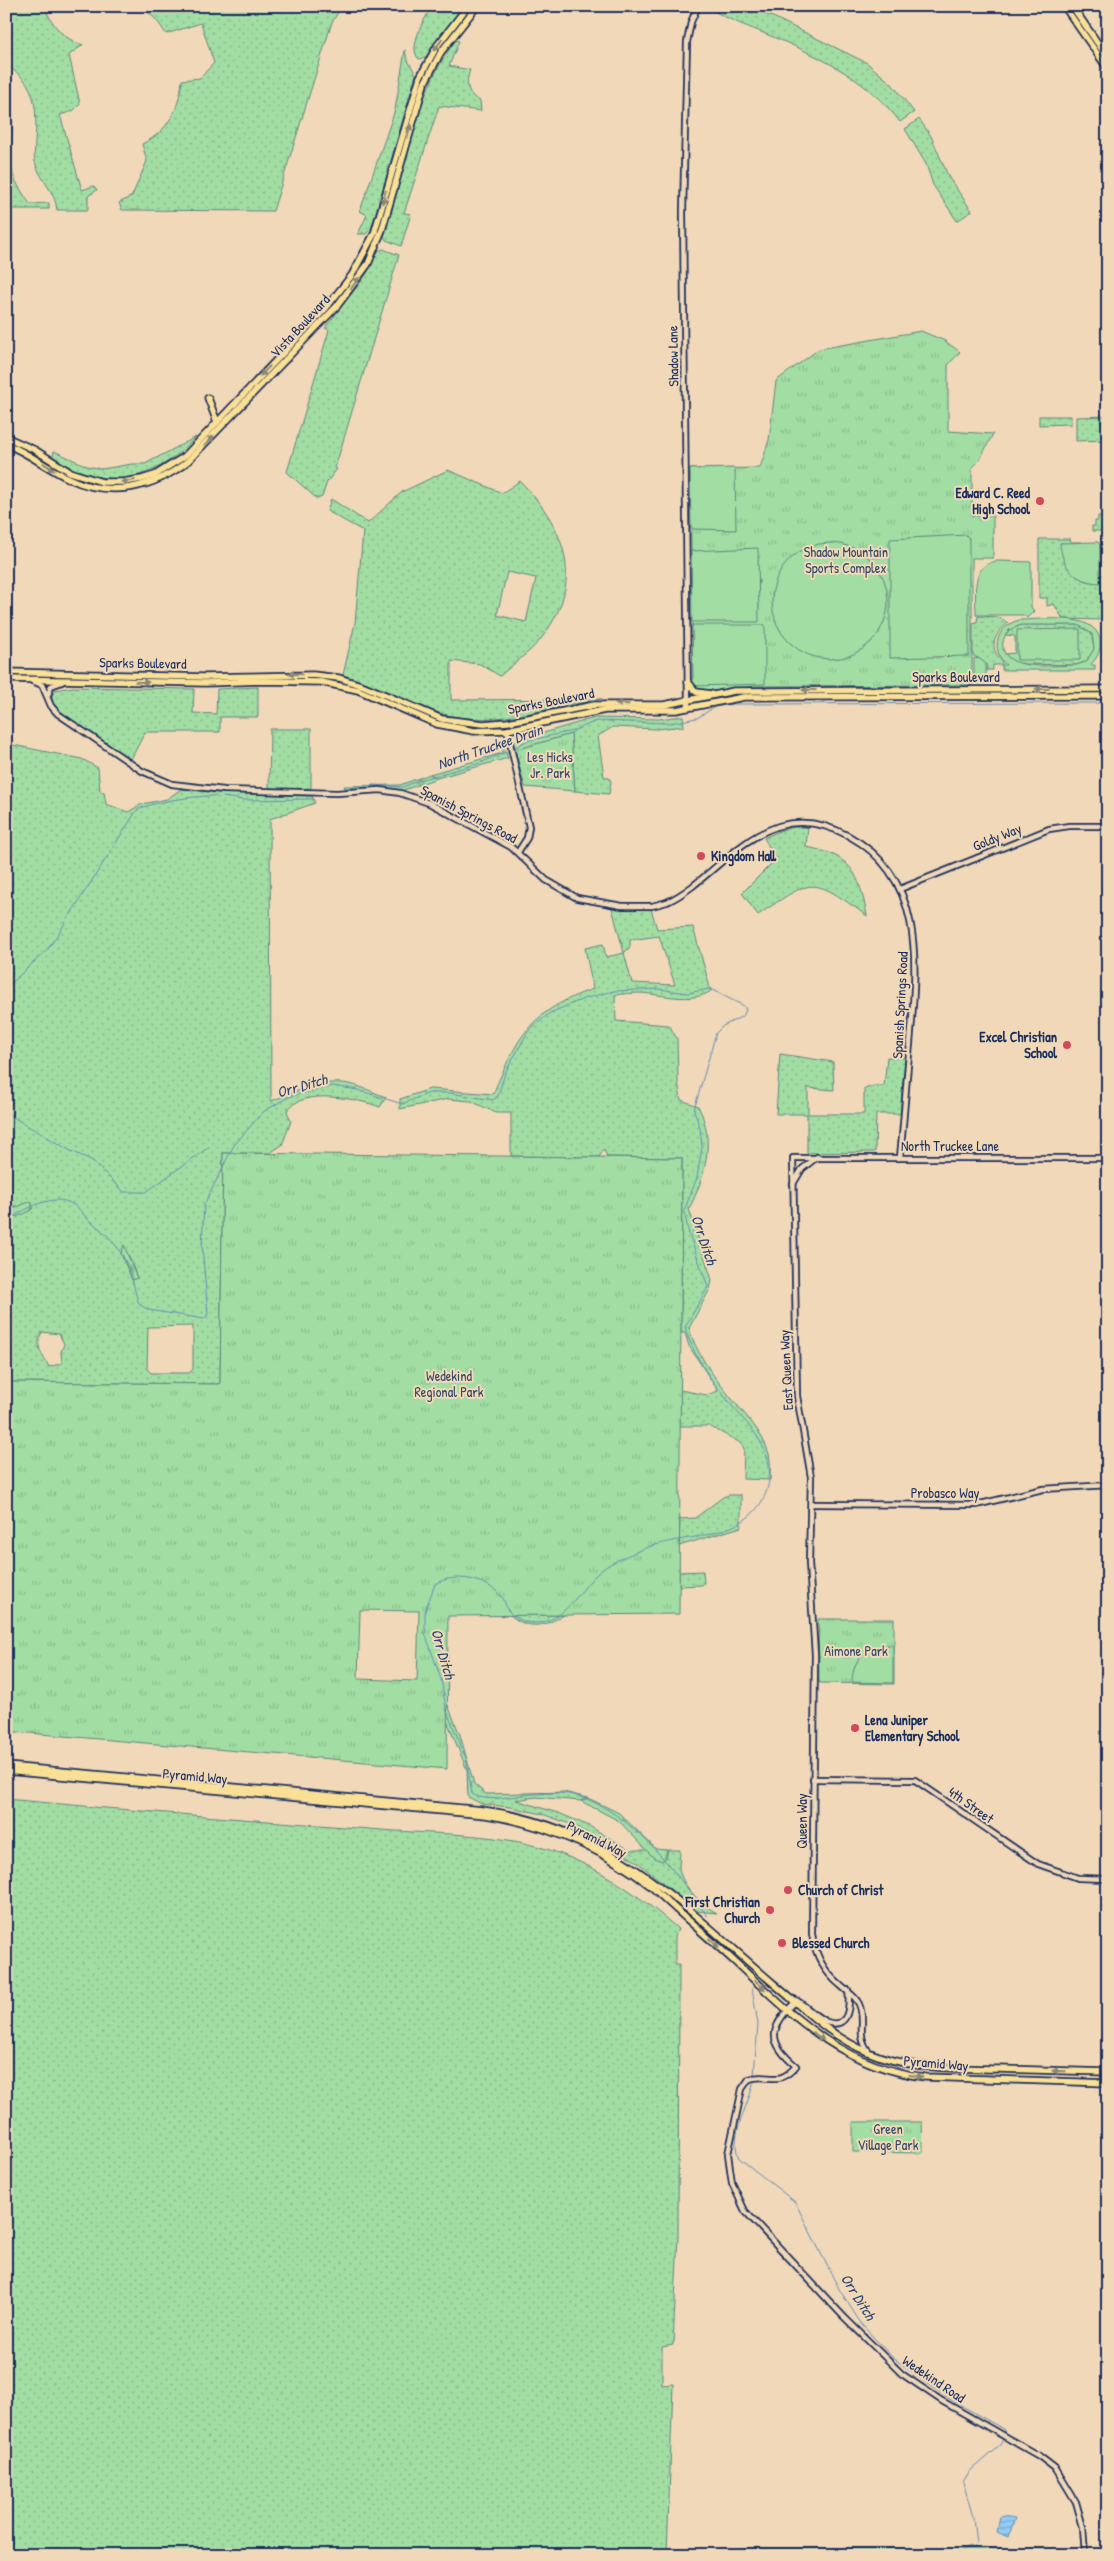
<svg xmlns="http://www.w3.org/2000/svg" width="1114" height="2561" viewBox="0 0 1114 2561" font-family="'Patrick Hand',sans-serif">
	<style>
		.grass { fill: url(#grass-dots); stroke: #5e8680; fill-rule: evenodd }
		.forest { fill: url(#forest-firs); stroke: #5e8680 }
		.park { fill: url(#park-tufts); stroke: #5e8680; fill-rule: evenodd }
		.pitch { fill: #a2dda3; stroke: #5e8680; fill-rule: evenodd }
		.water { fill: url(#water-rules); stroke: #648db7 }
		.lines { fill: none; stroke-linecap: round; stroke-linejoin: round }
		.stream { stroke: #648db7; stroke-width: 1 }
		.minor-casing { stroke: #1b2f5e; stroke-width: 8 }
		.major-casing { stroke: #1b2f5e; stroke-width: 9 }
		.minor { stroke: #f0d8b8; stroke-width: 4.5 }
		.major { stroke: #fadf96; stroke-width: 5.5 }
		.oneway { fill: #8a877a }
		.poi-dot { fill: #d1495b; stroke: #f0d8b8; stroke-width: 2 }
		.labels { text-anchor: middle; stroke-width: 4; stroke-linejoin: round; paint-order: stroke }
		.street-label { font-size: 14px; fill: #1b2f5e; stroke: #f0d8b8 }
		.poi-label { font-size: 14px; font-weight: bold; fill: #1b2f5e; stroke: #f0d8b8; text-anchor: start }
		.park-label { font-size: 14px; fill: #2f4968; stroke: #f0d8b8 }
		.water-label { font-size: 15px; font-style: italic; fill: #2d4774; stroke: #f0d8b8 }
	</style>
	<defs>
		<pattern id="grass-dots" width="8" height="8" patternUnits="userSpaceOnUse" patternTransform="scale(1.25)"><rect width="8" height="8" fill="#a2dda3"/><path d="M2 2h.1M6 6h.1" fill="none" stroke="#8bbe8f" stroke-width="1.8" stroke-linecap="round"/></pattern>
		<pattern id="forest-firs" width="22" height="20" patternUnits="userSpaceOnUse" patternTransform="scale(1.25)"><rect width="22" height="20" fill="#a2dda3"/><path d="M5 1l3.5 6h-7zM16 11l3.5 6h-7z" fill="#8bbe8f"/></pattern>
		<pattern id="park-tufts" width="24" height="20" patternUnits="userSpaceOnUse" patternTransform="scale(1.25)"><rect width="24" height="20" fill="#a2dda3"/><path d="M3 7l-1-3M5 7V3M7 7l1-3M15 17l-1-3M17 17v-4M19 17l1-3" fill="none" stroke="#8bbe8f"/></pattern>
		<pattern id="water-rules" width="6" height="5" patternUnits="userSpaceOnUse" patternTransform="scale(1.25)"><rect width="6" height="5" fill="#94ccf3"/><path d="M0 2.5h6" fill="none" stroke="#78a6c8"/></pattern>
	</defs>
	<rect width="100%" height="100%" fill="#f0d8b8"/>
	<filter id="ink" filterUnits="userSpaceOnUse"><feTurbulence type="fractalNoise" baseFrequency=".02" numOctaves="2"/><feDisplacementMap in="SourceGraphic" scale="10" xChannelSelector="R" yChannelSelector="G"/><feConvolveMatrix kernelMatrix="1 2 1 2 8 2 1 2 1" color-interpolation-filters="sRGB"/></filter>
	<g filter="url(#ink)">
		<!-- grass -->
		<g class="grass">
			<path d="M 6,6 L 44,6 C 52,25 63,39 83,45 L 69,55 L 80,104 L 73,111 L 60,115 L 82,190 L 94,186 L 97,190 L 88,196 L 88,210 L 57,210 C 55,191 42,182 36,165 C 33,158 35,150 35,142 C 37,112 38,81 6,66 Z"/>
			<path d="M 137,6 L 342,6 L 332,22 L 273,211 L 122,210 L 119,203 L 132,196 L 147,161 L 142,144 C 169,131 179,109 182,80 L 200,78 L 214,63 L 201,23 L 166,34 C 158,21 151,12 137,6 Z"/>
			<path d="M 432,6 L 463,6 L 425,58 L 419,59 C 407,48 425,18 432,6 Z"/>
			<path d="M 706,6 L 745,6 L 773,17 L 867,63 L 892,84 L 914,112 L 900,122 C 866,77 813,53 761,32 C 741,24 724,18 706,6 Z"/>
			<path d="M 456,40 L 459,41 L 449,66 L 470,70 C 465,83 467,95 480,101 L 481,111 L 439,106 L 404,213 L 411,214 L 401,246 L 386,240 L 384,236 C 407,167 411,100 456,40 Z"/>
			<polygon points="405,50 407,59 416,74 371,229 366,234 358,234 367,215 360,211 395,110"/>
			<path d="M 6,98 C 19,114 8,146 11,166 C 13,180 22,192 30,204 L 49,203 L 49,209 L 6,209 Z"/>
			<polygon points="919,119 931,136 949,178 972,211 957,221 933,185 926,164 905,129"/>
			<polygon points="383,249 399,255 335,468 337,469 327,482 322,497 317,499 287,472 329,330 325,328 366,275 378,251"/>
			<polygon points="1039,416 1071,416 1071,424 1039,425"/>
			<polygon points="1108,416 1108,440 1076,441 1076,417"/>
			<path d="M 196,437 C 154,482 106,493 53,457 L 54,451 L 87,466 L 102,469 L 132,464 L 145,464 Z"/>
			<path d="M 448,470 L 502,493 L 520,481 C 567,529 586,583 540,640 C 529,653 513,664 500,676 L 480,664 L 451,661 L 451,700 L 602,699 C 550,706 499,727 447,715 C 411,707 379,686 343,675 L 355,623 L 363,531 L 327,511 L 331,499 L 368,523 L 402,492 ZM 507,572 L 536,578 L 526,622 L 497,615 Z"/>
			<polygon points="1103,480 1108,480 1108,531 1092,531 1092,526 1095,526 1095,521 1098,521 1098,516 1103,516"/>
			<polygon points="1039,539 1070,539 1071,542 1082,542 1100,561 1100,575 1105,575 1105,620 1063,619 1054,604 1047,606 1047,598 1039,598"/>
			<path d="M 978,616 L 998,617 L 1008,623 C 1000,629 991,640 995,651 C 997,657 1002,658 1002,665 L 993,665 L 993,670 L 986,670 L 986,664 L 973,655 L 973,623 L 977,622 Z"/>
			<polygon points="1021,625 1078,625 1092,634 1094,649 1086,662 1076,665 1020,664 1013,662 1005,654 1015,653 1015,636 1005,635 1011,628"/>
			<polygon points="73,687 194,689 193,713 216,714 217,689 258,687 258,717 220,717 220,732 145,732 130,761 54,707 52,697 54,690"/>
			<polygon points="683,716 684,726 657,729 613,727 598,736 604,777 608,777 611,781 609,794 575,791 571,734 515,750 513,742 594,718 659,719"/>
			<polygon points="270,729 311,729 311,789 269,788"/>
			<path d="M 6,737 L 13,745 L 82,759 L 98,768 L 100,791 L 104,792 L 106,804 L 128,812 L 142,804 L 167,799 L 181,789 L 217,793 L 312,796 L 315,803 L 270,819 L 271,1101 C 293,1093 317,1081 342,1083 C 357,1084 372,1092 386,1097 L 380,1107 C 359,1099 301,1087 287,1111 L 291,1121 L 282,1145 L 270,1153 L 223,1153 L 220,1384 L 6,1382 L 6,1212 L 8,1215 L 17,1205 L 6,1211 ZM 121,1254 L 129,1256 L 137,1278 L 132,1279 ZM 193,1326 L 193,1369 L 189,1373 L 151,1373 L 147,1369 L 148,1327 ZM 42,1332 L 59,1334 L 64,1344 L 61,1352 L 62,1363 L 49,1367 C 43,1355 34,1347 42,1332 Z"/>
			<polygon points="504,748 508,758 437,778 430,774 502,753"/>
			<path d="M 794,827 L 808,827 L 806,847 C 852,855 859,873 867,916 C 811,876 814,877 758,915 L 742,893 L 776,859 L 764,838 L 779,831 Z"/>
			<path d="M 612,908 L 651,909 L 657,929 L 693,927 L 711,991 C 692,1004 661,994 640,993 C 632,993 623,994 615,995 L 616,1021 L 669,1025 L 677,1039 L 678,1081 L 681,1100 L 698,1106 C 716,1140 705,1177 689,1209 L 712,1280 L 710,1289 L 689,1328 C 695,1351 713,1376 728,1394 C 742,1412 762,1430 769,1454 C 771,1462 770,1471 770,1480 L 743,1479 L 744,1448 L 739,1442 L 709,1426 L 680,1426 L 680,1390 L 707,1395 L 718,1391 L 689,1346 L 685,1333 L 681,1333 L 682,1158 L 607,1157 L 604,1149 L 599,1157 L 511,1156 L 511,1113 L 496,1113 L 471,1101 L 448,1099 L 400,1109 L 400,1099 L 430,1089 L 493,1094 C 518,1036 530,1011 593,989 L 585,948 L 603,944 L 606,957 L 624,953 ZM 659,936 L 675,985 L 632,983 L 624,953 L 630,947 L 630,940 Z"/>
			<polygon points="780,1054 833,1062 834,1090 808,1088 808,1114 864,1114 864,1089 874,1086 884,1086 887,1057 905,1058 900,1114 876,1114 875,1152 807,1153 807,1114 776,1114"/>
			<polygon points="729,1495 741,1495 741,1527 679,1546 680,1519 695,1518 723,1497"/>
			<polygon points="703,1571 704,1583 702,1585 679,1586 679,1572"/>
			<path d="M 510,1615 L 564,1615 C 545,1626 529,1631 510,1615 Z"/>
			<path d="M 447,1703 L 460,1735 L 474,1784 L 486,1794 L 564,1792 L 588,1798 L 581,1801 L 536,1797 L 516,1800 L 561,1814 L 589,1826 L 630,1850 L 647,1850 L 654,1858 L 667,1855 L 667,1850 L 680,1850 C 680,1857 678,1867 680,1873 C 685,1889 703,1906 717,1913 L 697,1911 L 636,1861 L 573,1825 L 542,1814 L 510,1807 L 482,1804 L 468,1797 L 467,1770 L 447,1721 Z"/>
			<path d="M 6,1799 C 131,1811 257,1820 382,1830 C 442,1835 504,1832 561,1854 C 605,1871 643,1898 678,1929 L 675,1937 L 675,1965 L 679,1965 L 678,2236 L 673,2345 L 662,2347 L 662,2385 L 673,2384 L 667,2555 L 6,2555 Z"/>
			<polygon points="738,2548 1057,2549 1062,2555 738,2555"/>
		</g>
		<!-- forest -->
		<g class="forest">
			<polygon points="430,774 437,778 401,791 377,788 346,791 344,786 400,785"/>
			<path d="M 31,1201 L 33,1208 C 28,1213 18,1217 11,1217 L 6,1212 Z"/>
			<polygon points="124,1245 137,1278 132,1280 121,1253"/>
			<polygon points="588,1798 619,1813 656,1849 667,1850 666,1858 662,1861 654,1858 619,1821 581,1801"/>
		</g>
		<!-- park -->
		<g class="park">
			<polygon points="921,331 945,341 960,352 948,365 948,431 993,434 979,461 972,468 972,516 993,516 993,558 972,558 972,685 755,686 714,691 697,689 693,685 690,469 760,468 769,440 776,381 819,349"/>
			<polygon points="571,734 575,791 525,787 515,750"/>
			<path d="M 223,1153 L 682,1158 L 679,1614 L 448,1616 L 447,1769 L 6,1731 L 6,1382 L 220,1384 ZM 360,1610 L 419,1611 L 417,1681 L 358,1679 Z"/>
			<polygon points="818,1619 894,1619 894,1684 819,1683"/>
			<polygon points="853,2122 922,2122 923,2153 853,2152"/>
		</g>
		<!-- pitch -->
		<g class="pitch">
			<polygon points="735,468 736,530 693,529 691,527 690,469"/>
			<polygon points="966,535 969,538 969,656 890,658 890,539"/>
			<path d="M 1098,542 L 1100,545 L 1100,583 C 1075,582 1062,568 1060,543 Z"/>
			<circle cx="830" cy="601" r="58"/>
			<polygon points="758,548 759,622 692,622 691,551"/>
			<path d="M 997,561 L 1031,562 L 1031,607 L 1034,611 L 1027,618 L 1024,615 L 976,615 C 976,594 970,565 997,561 Z"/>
			<path d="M 1019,620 C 1041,620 1095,611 1100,640 C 1101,650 1098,658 1090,665 L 1095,665 L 1095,670 L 1002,670 L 1002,665 L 1006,665 C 989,648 998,626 1019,620 ZM 1021,625 L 1078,625 L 1092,634 L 1094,649 L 1086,662 L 1076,665 C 1058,665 1009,672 1003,649 C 1002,642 1004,636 1009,630 Z"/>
			<polygon points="692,625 765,625 765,684 693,686"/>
			<polygon points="1080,629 1080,660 1017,660 1017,630"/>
			<polygon points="974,658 980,659 986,664 986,680 974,680"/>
			<path d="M 893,1645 L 893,1683 L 852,1682 C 853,1656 868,1646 893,1645 Z"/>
		</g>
		<!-- water -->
		<polygon class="water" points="1003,2516 1015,2518 1009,2537 997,2532 1000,2517"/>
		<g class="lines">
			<!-- stream -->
			<g class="stream">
				<polyline points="513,749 526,741 573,731 596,721 670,723 697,718 715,707 733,704 1108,703"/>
				<polyline points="346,788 373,785 403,787 419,780 477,764 509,751"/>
				<polyline points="223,797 243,800 313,799"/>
				<path d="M 70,915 L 137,810 C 150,802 199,795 216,796"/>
				<polyline points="6,988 47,950 66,922"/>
				<polyline points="6,1113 69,1150 93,1161 124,1192 146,1192 209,1147"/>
				<path d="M 6,1221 C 24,1210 53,1191 74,1205 C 81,1209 84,1217 90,1221 C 109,1235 119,1247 129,1268 C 134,1280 134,1294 140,1305 L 149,1310 L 204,1319 L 208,1314 L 202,1246 L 204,1205 L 234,1145 L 263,1112 L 288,1097 L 333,1086 L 358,1090 L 402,1104 L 429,1093 L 450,1093 L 493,1100 L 498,1096 L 505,1073 L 529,1030 L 550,1013 L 583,999 L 614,991 L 659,989 L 687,993 L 710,989 L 744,1006 L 746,1010 L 743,1016 L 723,1026 L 716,1033 L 694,1110 L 700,1128 L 702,1147 L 697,1178 L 684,1211 L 689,1234 L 708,1287 L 685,1327 C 691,1351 709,1377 724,1396 C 738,1415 758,1431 766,1454 C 776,1480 764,1509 741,1522 C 709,1541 669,1536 636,1552 C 624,1557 607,1564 597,1574 C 578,1591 564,1624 533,1623 C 525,1623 512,1617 507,1609 C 505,1605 505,1600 501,1596 C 487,1579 454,1572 435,1584 L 425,1611 L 425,1633 L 441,1679 L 446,1709 L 466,1758 L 472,1794 C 490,1804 517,1794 536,1794 C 549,1793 565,1792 578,1796 C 631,1812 677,1872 707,1916"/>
				<polyline points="752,1988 758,2024 754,2075"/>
				<path d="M 754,2079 C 751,2103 728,2134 739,2158 L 795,2202 L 839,2289 L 862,2325 L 892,2357 L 946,2397 L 1003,2429 L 1006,2434 L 1000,2445 L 969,2472 L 963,2482 L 973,2517 L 976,2544 L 973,2547 L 968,2546 L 957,2555"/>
			</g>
			<defs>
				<g id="minor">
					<path d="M 32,681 L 42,685 L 51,706 L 58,714 L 142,771 L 172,784 L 224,790 L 337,793 L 380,790 L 400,793 L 429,803 L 511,847 L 546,880 L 577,898 L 622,906 L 652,906 L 667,902 C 706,884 734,840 779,826 C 803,819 828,825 849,836 C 928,879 916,969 910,1044 C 906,1082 904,1119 900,1157"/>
					<polyline points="48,695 51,686 62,682"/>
					<polyline points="688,708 683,212 687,42 691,22 698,6"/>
					<polyline points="507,730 529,827 527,838 518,852"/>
					<polyline points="900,889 1049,829 1069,826 1108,826"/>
					<polyline points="793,1184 802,1169 817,1157"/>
					<polyline points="811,1504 976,1505 1043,1489 1108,1485"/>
					<polyline points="813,1779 915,1780 1038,1864 1078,1878 1108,1879"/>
					<path d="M 794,1999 C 806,2005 815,2017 827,2022 C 850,2030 850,2004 848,1990"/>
					<path d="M 795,2002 C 769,2028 767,2042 796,2066 C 777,2088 770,2072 749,2079 L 742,2089 L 728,2154 L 732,2183 L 745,2211 L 843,2316 L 902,2374 L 942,2401 L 1039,2456 L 1056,2469 L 1076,2502 L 1083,2527 L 1085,2555"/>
					<path d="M 869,2052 C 855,2034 867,2022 859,2004 C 854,1994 847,1992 840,1985 C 824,1972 815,1954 812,1934 L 815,1655 L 809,1563 L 811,1477 L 797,1396 L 793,1158 L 1108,1158"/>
				</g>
				<g id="major">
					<polyline points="1064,6 1108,69"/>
					<polyline points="1072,6 1108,58"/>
					<polyline points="208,398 217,422"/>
					<polyline points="6,437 35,450 70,472 102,482 123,482 142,479 155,475 185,456 326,308 352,275 374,234 420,77 437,46 468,6"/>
					<path d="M 6,444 C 29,453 48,469 70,479 C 111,498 154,488 188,461 L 337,306 L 368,264 L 382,230 L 424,84 L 441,52 L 477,6"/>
					<polyline points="6,672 205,677 313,675 339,678 364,686 442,719 483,724 508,722 595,705 664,705 734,691 1108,689"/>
					<polyline points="6,679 206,683 261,681 321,682 358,690 437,724 474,731 507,730 605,710 676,710 744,697 1108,696"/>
					<polyline points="688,682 696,692 711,694"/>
					<path d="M 6,1766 L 482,1810 C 612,1827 679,1903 774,1984 C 804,2009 831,2037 868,2052 C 910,2070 954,2068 998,2069 C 1035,2070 1071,2071 1108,2072"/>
					<path d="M 6,1771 L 486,1815 C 549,1825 602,1848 652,1887 C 679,1913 707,1936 734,1961 C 793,2016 841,2067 925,2077 L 1108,2083"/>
				</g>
			</defs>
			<!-- minor casing -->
			<use href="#minor" class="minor-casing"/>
			<!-- major casing -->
			<use href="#major" class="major-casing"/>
			<!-- minor -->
			<use href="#minor" class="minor"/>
			<!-- major -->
			<use href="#major" class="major"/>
		</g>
		<!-- one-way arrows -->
		<defs><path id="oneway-solid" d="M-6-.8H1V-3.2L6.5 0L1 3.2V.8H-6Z" transform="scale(1.25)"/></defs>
		<g class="oneway">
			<use href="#oneway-solid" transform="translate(438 45) rotate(126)"/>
			<use href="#oneway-solid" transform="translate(409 131) rotate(-75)"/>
			<use href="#oneway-solid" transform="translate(384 197) rotate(105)"/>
			<use href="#oneway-solid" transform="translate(355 283) rotate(-54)"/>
			<use href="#oneway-solid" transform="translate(265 371) rotate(134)"/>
			<use href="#oneway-solid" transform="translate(209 441) rotate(-46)"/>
			<use href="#oneway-solid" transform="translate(49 467) rotate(33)"/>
			<use href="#oneway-solid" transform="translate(128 481) rotate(173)"/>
			<use href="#oneway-solid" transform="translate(295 674) rotate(-179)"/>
			<use href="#oneway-solid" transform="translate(142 682) rotate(1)"/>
			<use href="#oneway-solid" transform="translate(1042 689) rotate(180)"/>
			<use href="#oneway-solid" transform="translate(809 690) rotate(180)"/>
			<use href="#oneway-solid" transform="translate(622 704) rotate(-179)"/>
			<use href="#oneway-solid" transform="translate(714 1943) rotate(42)"/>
			<use href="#oneway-solid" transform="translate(760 1985) rotate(43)"/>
			<use href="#oneway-solid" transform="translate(818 2036) rotate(36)"/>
			<use href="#oneway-solid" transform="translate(1059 2071) rotate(-178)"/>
			<use href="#oneway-solid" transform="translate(916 2076) rotate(9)"/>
		</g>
	</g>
	<!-- markers -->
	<g class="poi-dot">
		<circle cx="1040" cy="501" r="5"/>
		<circle cx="701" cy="856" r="5"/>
		<circle cx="1067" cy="1045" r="5"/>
		<circle cx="855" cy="1728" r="5"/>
		<circle cx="788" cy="1890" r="5"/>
		<circle cx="770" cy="1910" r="5"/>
		<circle cx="782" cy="1943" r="5"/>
	</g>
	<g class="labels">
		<!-- street labels -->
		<g class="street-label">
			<text transform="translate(300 326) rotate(-47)" y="5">Vista Boulevard</text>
			<text transform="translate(673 356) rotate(-91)" y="5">Shadow Lane</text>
			<text transform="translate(143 663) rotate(1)" y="5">Sparks Boulevard</text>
			<text x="956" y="682">Sparks Boulevard</text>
			<text transform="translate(551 701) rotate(-11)" y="5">Sparks Boulevard</text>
			<text transform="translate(469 814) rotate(28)" y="5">Spanish Springs Road</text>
			<text transform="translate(997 837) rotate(-22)" y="5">Goldy Way</text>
			<text transform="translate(900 1005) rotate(-87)" y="5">Spanish Springs Road</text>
			<text x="950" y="1151">North Truckee Lane</text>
			<text transform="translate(786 1370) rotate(-93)" y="5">East Queen Way</text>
			<text x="945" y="1498">Probasco Way</text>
			<text transform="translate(195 1776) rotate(5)" y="5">Pyramid Way</text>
			<text transform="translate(971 1805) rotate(35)" y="5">4th Street</text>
			<text transform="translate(802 1821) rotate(-90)" y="5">Queen Way</text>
			<text transform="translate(597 1839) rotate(27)" y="5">Pyramid Way</text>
			<text transform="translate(936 2063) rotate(5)" y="5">Pyramid Way</text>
			<text transform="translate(934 2379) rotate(34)" y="5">Wedekind Road</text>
		</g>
		<!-- poi labels -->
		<g class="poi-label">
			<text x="1030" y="498" text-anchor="end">Edward C. Reed<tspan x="1030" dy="16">High School</tspan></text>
			<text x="711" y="861">Kingdom Hall</text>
			<text x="1057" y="1042" text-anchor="end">Excel Christian<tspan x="1057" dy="16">School</tspan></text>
			<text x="865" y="1725">Lena Juniper<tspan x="865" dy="16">Elementary School</tspan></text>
			<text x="798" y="1895">Church of Christ</text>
			<text x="760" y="1907" text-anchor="end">First Christian<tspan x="760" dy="16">Church</tspan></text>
			<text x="792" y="1948">Blessed Church</text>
		</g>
		<!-- park labels -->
		<g class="park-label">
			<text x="846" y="557">Shadow Mountain<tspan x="846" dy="16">Sports Complex</tspan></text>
			<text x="550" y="762">Les Hicks<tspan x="550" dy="16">Jr. Park</tspan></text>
			<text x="449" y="1381">Wedekind<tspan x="449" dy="16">Regional Park</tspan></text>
			<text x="856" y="1656">Aimone Park</text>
			<text x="888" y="2134">Green<tspan x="888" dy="16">Village Park</tspan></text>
		</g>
		<!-- water labels -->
		<g class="water-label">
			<text transform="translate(490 747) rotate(-19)" y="5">North Truckee Drain</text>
			<text transform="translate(302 1086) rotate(-16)" y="5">Orr Ditch</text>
			<text transform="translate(704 1240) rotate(72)" y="5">Orr Ditch</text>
			<text transform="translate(443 1654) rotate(74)" y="5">Orr Ditch</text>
			<text transform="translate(858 2297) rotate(58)" y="5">Orr Ditch</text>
		</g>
	</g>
	<!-- margin -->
	<rect width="1114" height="2561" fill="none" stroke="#f0d8b8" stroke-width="25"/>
	<rect x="12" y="12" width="1089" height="2536" fill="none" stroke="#1b2f5e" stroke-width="2" filter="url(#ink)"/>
</svg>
